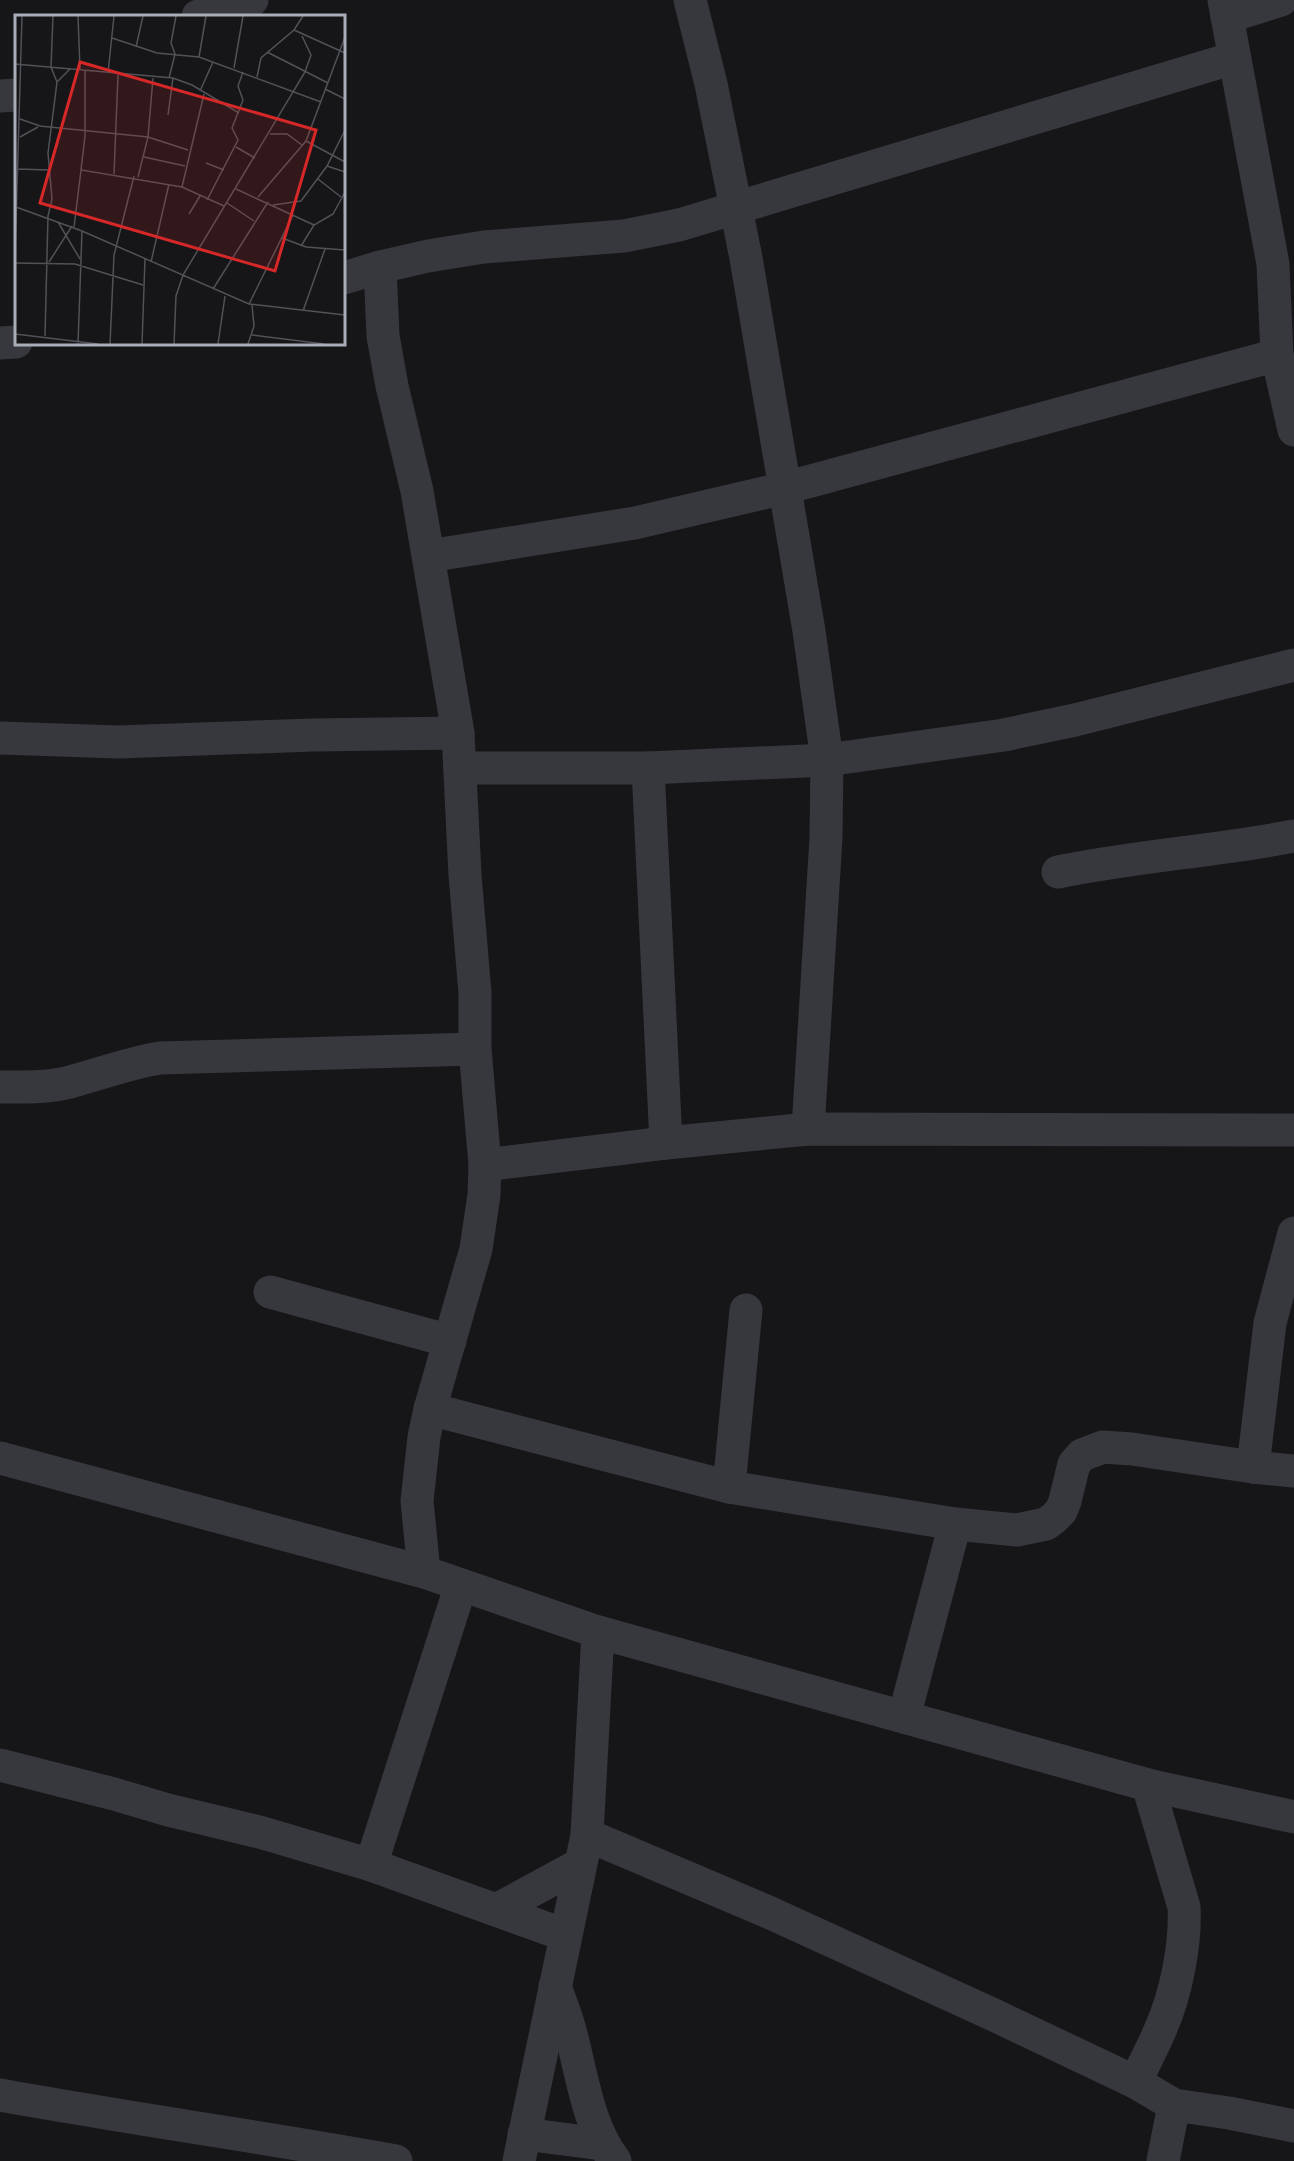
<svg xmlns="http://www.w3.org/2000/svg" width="1294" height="2161" viewBox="0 0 1294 2161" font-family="Montserrat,sans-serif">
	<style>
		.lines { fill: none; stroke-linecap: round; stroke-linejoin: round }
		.street { stroke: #37383d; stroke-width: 33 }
		.inset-road { fill: none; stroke: #505258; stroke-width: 1.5 }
		.view { fill: #d62828; fill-opacity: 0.15; stroke: #d62828; stroke-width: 3 }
		.inset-edge { fill: none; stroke: #a8adb8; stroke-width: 3 }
	</style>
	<rect width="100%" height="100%" fill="#161618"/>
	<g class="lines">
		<!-- street -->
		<g class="street">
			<polyline points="690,0 711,84 746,258 809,631 827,760 826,838 808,1129"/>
			<polyline points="1224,0 1273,264 1277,355 1294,430"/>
			<polyline points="198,16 252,0"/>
			<polyline points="1227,17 1281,0"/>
			<polyline points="0,96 16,95"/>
			<polyline points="344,278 380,267"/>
			<polyline points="0,343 16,342"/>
			<polyline points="429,556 635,523 785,488 1277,355"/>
			<polyline points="0,738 118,742 313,735 458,733"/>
			<polyline points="460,768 648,768 827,760 1004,735 1075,720 1294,665"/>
			<polyline points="648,768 666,1143"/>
			<path d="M 1058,872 C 1136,856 1216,851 1294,836"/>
			<path d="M 0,1087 C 24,1087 47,1088 70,1082 C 100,1074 129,1063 160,1058 L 475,1049"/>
			<polyline points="485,1165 666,1143 808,1129 1294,1130"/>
			<polyline points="270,1292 450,1341"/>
			<polyline points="430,1409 729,1487 955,1524 1017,1530 1046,1524 1054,1518 1061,1511 1065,1501 1074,1464 1082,1455 1103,1447 1132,1449 1253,1467 1294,1471"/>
			<polyline points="0,1458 424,1572 598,1632 1148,1785 1294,1817"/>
			<polyline points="1253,1467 1270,1323 1294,1233"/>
			<polyline points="729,1487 746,1310"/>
			<polyline points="424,1572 417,1501 424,1437 430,1409 476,1249 484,1195 485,1165 475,1049 475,993 465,875 458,733 417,491 392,386 383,336 380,267 428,256 484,247 624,236 679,225 1234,58"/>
			<polyline points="904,1717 955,1524"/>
			<polyline points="0,1765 114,1794 168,1810 263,1833 371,1865 565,1935"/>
			<polyline points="587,1835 766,1911 994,2015 1135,2082 1174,2105 1229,2113 1294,2126"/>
			<polyline points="371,1865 461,1585"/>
			<polyline points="496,1910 579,1865"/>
			<path d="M 555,1986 C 560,2001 566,2015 570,2030 C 582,2074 587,2124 615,2161"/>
			<path d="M 1135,2082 C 1144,2064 1153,2047 1161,2028 C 1176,1994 1186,1944 1184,1907 L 1148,1785"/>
			<path d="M 0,2095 C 132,2119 264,2137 396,2161"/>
			<polyline points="524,2134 602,2144"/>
			<polyline points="519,2161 587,1835 598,1632"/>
			<polyline points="1163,2161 1174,2105"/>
		</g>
	</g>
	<!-- overview -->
	<g transform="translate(15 15)">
		<rect width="330" height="330" fill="#161618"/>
		<path class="inset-road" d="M 63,1 L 65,55M 279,15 L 330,38M 97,23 L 142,38 L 184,42 L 306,87M 121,32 L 128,1M 252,37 L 313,68M 184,42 L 191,1M 0,49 L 158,63 L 177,70 L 224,98M 219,53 L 228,1M 70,56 L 70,121 L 66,155 L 167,172 L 209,191M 93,58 L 99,1M 242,62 L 246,43 L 279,15 L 288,1M 154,63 L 160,39 L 156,28 L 161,1M 42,67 L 55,54M 310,74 L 330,84M 185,76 L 198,47M 153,100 L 158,63M 5,104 L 25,111 L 133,122 L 173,135M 255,119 L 272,119 L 287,130M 5,122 L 23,112M 291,126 L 330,147M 221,132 L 240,143M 129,142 L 170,151M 191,148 L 209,155M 312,151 L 330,157M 3,154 L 33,155M 99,159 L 103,60M 123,162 L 133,122 L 138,63M 303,164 L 326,182M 167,172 L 189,79M 221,174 L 299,210M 243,182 L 291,126 L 330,22M 192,185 L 223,125 L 217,113 L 228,85 L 223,71 L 228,57M 212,188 L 239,206M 258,190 L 286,186 L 312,151 L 330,115M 1,192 L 67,216 L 234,289 L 330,300M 174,199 L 185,181M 43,207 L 65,244M 59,212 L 66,155M 267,223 L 291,232 L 330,235M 286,231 L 299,210 L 318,199 L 330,177M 0,241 L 7,1M 34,247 L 57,211M 136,247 L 154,169M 0,248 L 60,249 L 128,270M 198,274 L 253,187M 234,289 L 278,200M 288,296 L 310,234M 0,319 L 83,329M 237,320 L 309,329M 30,321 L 33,201 L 37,184 L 33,138 L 42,67 L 36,52 L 38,1M 63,329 L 67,216M 95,329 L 99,240 L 119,161M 127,329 L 130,244M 159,329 L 161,281 L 168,260 L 290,57 L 296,40 L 287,21M 203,329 L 210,281M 233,329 L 239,311 L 237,290"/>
		<path class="view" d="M 65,47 L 301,115 L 260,256 L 25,188 Z"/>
		<rect width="330" height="330" class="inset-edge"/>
	</g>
</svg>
